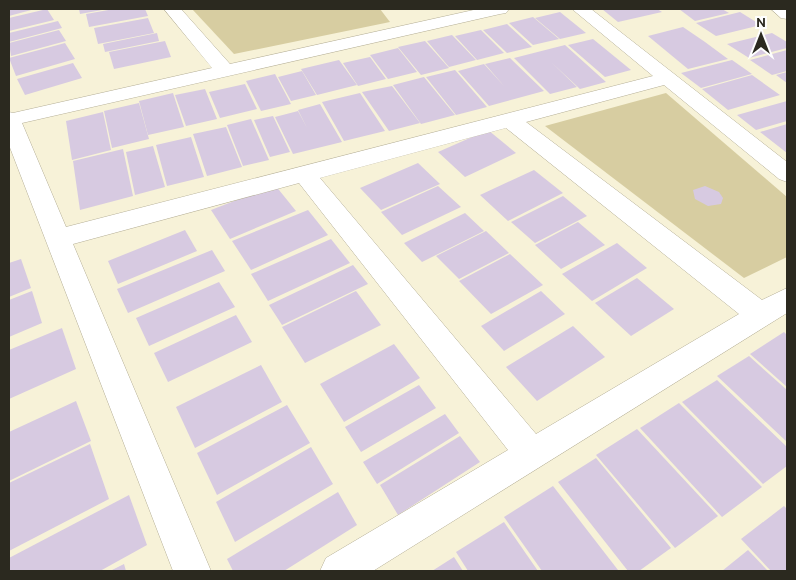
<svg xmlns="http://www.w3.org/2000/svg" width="796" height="580" viewBox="0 0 796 580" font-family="Overpass,sans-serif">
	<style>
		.green { fill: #d7cda1 }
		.building { fill: #d7cae1 }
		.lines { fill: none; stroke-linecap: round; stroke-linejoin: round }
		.minor-casing { stroke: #b5af97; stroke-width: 1 }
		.minor { fill: #fff; fill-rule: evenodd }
	</style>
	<rect width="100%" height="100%" fill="#f7f2d8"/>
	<!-- green -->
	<g class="green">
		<polygon points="192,9 380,9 390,22 234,54"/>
		<polygon points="666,93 787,197 787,257 744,278 545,126"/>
	</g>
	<!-- building -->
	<g class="building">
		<polygon points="9,9 35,9 9,16"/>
		<polygon points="47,9 54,20 9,31 9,18"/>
		<polygon points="79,9 101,9 102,10 80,14"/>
		<polygon points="114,9 145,9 148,16 89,27 86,14"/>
		<polygon points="602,9 657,9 662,12 618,22"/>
		<polygon points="679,9 722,9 729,13 695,21"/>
		<polygon points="560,12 586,33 560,39 535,18"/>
		<polygon points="740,12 761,25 716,36 696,23"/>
		<polygon points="533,17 559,39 533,45 509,23"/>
		<polygon points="148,18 154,33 98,44 94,28"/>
		<polygon points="58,21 62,28 9,42 9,33"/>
		<polygon points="507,24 532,47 507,53 483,30"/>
		<polygon points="683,27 705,42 728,59 688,69 648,36"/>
		<polygon points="59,30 66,41 11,56 9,43"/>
		<polygon points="481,30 504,53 477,60 455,36"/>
		<polygon points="157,33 159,41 105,52 103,44"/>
		<polygon points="772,33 787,42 787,48 749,58 727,44"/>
		<polygon points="452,35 476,60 449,67 427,41"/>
		<polygon points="593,39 631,70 605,77 568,45"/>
		<polygon points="165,41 171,57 114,69 109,52"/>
		<polygon points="425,41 449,68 421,75 398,47"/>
		<polygon points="65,43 75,59 16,76 9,58"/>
		<polygon points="565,45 606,82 580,89 551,62 577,87 550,94 514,58"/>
		<polygon points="398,48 417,72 388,79 370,55"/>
		<polygon points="787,50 787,71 772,75 750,60"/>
		<polygon points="370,57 386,79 358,86 343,63"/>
		<polygon points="510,58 544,91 489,106 458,71 484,64 504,86 485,64"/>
		<polygon points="339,60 357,85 317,95 301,69"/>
		<polygon points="732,60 752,74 701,88 681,73"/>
		<polygon points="73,63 82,78 25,95 17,79"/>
		<polygon points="455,70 487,107 456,115 426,77"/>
		<polygon points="302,71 316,95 291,101 278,77"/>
		<polygon points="787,72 787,83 776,75"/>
		<polygon points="275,74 291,104 261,111 246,81"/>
		<polygon points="752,75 780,95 728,110 702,89"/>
		<polygon points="424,77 455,115 421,124 393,85"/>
		<polygon points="245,84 257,109 220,118 209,92"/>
		<polygon points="392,86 420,123 389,131 362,92"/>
		<polygon points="205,89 217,119 186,126 175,95"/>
		<polygon points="173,93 184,127 148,135 139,101"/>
		<polygon points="360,93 385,131 344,141 322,102"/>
		<polygon points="787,101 787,121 756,130 737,115"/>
		<polygon points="139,103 149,139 112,148 104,111"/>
		<polygon points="320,104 342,142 293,154 275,117 298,111 307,128 298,110"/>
		<polygon points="103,112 111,150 72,160 66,121"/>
		<polygon points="273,116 290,152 270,157 254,120"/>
		<polygon points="251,119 269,160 243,166 227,125"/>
		<polygon points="787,124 787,153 760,132"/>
		<polygon points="226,127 242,167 207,176 193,134"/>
		<polygon points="488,130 516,153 465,177 438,152"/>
		<polygon points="191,137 204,177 167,186 156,145"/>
		<polygon points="153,146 165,187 135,195 126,152"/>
		<polygon points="123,149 133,196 80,210 73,161"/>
		<polygon points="418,163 440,184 381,210 360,188"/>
		<polygon points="534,170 563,193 508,221 480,195"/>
		<polygon points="275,185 296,211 230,239 211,210"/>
		<polygon points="438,186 461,207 402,235 381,212"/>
		<polygon points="705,186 719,192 723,198 721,204 708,206 695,199 693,190"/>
		<polygon points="563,196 587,216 535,243 511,222"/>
		<polygon points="308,210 328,235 251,270 232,241"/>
		<polygon points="465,213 484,231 422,262 404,243"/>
		<polygon points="578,222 605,245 561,269 535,245"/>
		<polygon points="185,230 197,251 118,284 108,261"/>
		<polygon points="486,231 509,253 459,279 436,256"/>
		<polygon points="331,239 350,263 268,301 251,274"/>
		<polygon points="617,243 647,268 592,301 562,274"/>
		<polygon points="212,250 225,271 128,313 117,289"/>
		<polygon points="510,254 543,285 491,314 459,281"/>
		<polygon points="21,259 31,288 9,297 9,263"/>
		<polygon points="353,265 368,284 282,325 269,305"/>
		<polygon points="637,278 674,309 631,336 595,303"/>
		<polygon points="219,282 235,307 149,346 136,318"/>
		<polygon points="32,291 42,323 9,337 9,300"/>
		<polygon points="356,291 381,325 305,363 282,327"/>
		<polygon points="541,291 565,314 504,351 481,326"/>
		<polygon points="236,315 252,342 168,382 154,353"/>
		<polygon points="573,326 605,357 537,401 506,367"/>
		<polygon points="62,328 76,369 9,399 9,350"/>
		<polygon points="784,332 787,335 787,387 750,354"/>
		<polygon points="394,344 420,378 344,422 320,384"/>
		<polygon points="749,356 787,390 787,442 717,376"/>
		<polygon points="261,365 282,402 195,448 176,407"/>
		<polygon points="717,380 787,447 787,466 763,484 682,402"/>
		<polygon points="419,385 436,408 361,452 345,427"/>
		<polygon points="76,401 91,441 9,481 9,432"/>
		<polygon points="679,403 762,487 722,517 640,428"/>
		<polygon points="287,405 310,443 217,495 197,453"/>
		<polygon points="445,414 459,433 377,484 363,462"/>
		<polygon points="637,429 718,516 675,548 596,455"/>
		<polygon points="460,436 480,462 398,515 380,485"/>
		<polygon points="90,444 109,499 9,551 9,483"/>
		<polygon points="311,447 333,484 235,542 216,502"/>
		<polygon points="596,458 671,548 639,571 628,571 558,482"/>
		<polygon points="553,486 618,570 542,571 504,517"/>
		<polygon points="338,492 357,525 284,571 233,571 227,559"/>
		<polygon points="129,495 147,545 100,571 9,571 9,558"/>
		<polygon points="784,506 787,509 787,571 771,571 741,539"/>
		<polygon points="504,522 538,571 468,571 456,552"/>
		<polygon points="748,550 768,571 722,571"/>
		<polygon points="454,557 463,571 432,571"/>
		<polygon points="124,564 126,571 110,571"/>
	</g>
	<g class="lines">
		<defs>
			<g id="minor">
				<path d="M 164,9 L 181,9 L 230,64 L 478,9 L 509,9 L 506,13 L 500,14 L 22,123 L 66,227 L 653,76 L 572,9 L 591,9 L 787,162 L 787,182 L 779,179 L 664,85 L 526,122 L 762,300 L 787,288 L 787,313 L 373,571 L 320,571 L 326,558 L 508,450 L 299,183 L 73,244 L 211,571 L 173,571 L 9,145 L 9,112 L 13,113 L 212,68 ZM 506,128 L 739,314 L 536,434 L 320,178 Z"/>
				<polygon points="771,9 787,9 787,19 781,18"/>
			</g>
		</defs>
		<!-- minor casing -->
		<use href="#minor" class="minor-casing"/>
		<!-- minor -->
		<use href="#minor" class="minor"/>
	</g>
	<!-- border -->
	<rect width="796" height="580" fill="none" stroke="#2b291f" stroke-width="20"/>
	<!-- north arrow -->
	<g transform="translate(761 35)" stroke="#fefefe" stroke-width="4" paint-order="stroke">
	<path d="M0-4L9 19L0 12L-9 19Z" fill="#2b291f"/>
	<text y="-8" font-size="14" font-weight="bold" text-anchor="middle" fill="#2b291f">N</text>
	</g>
</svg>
